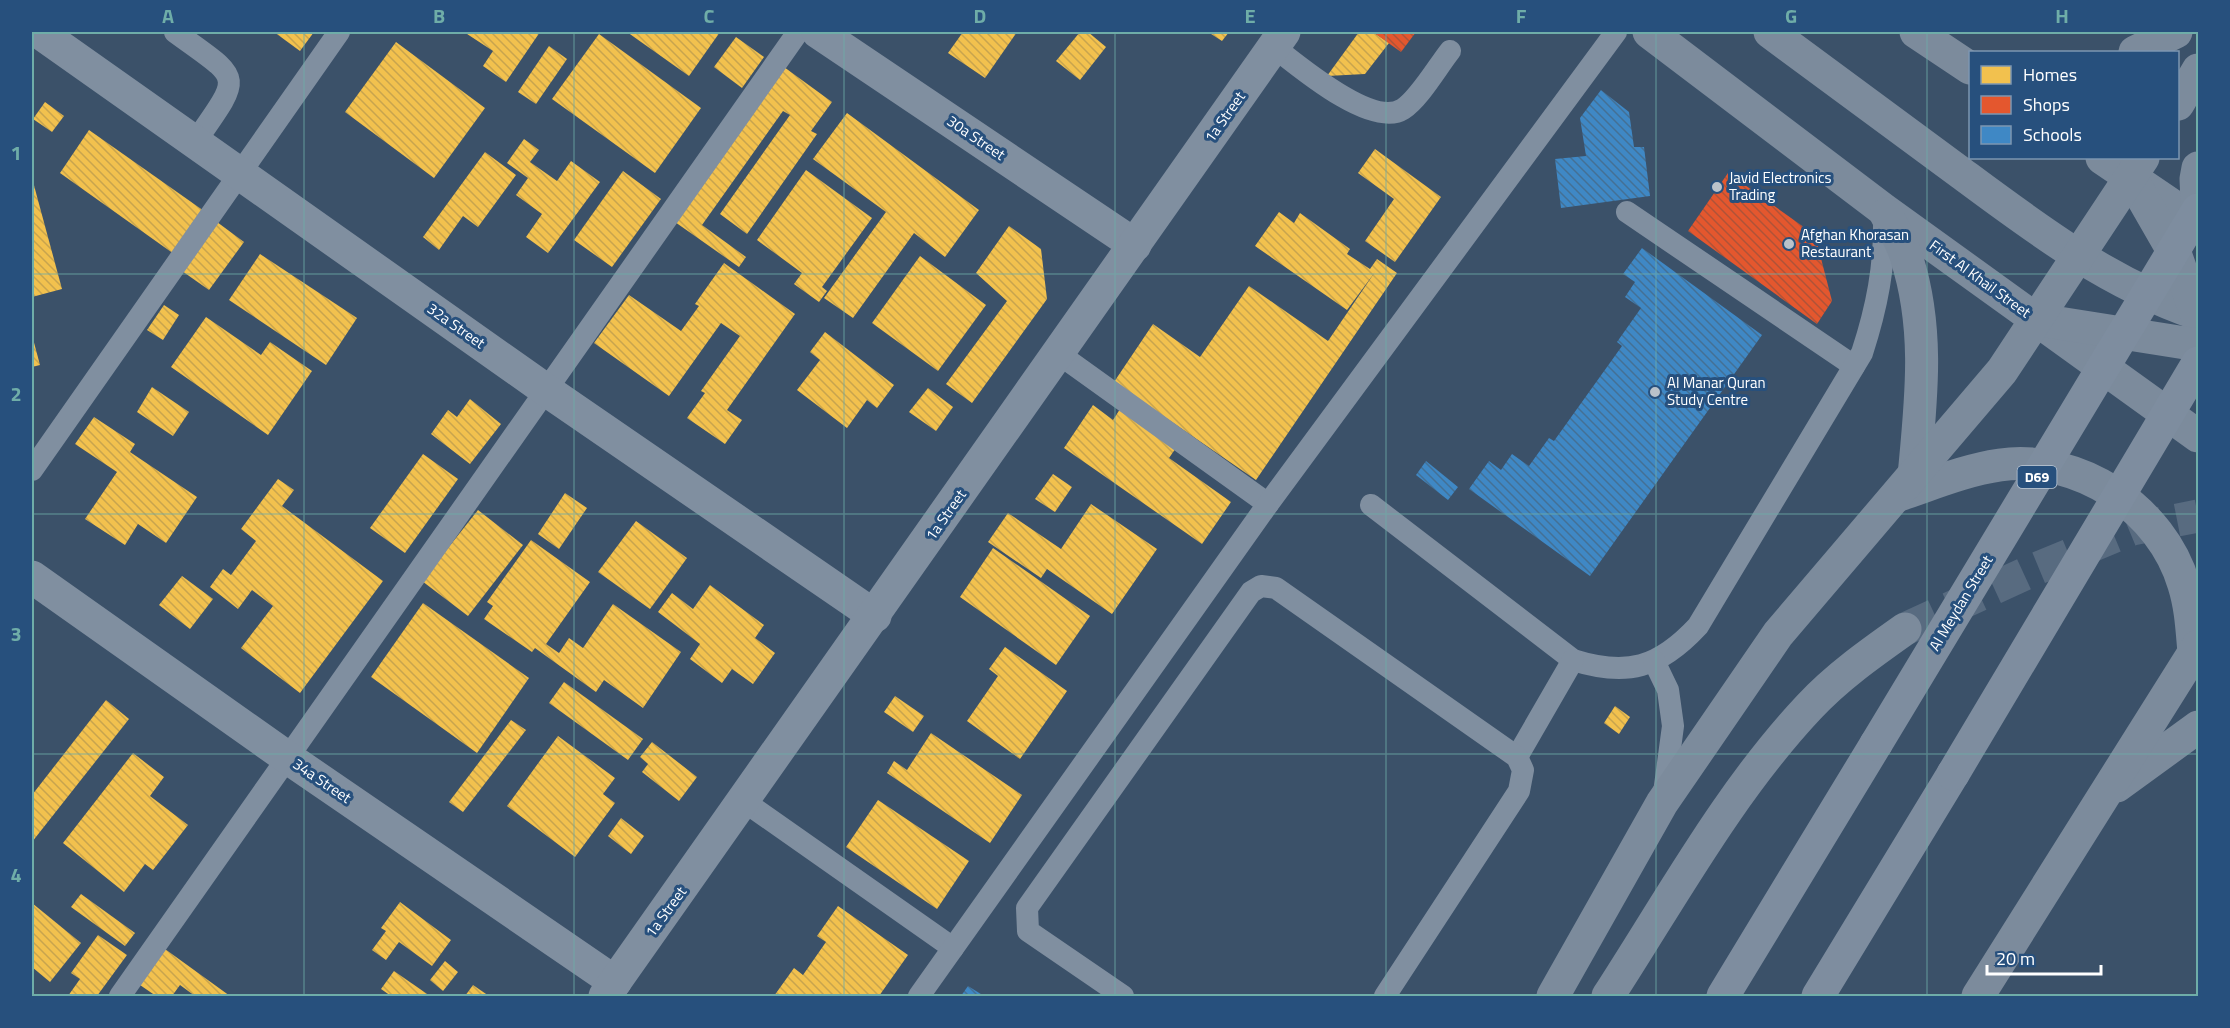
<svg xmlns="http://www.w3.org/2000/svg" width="2230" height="1028" viewBox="0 0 2230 1028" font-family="'Titillium Web',sans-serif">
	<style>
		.homes { fill: url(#homes-back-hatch) }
		.shops { fill: url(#shops-back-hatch) }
		.schools { fill: url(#schools-back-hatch) }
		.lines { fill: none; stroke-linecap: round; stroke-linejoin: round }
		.secondary-tunnel { stroke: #586b80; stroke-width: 33; stroke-dasharray: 33 16; stroke-linecap: butt }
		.service { stroke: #808fa0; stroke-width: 22 }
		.minor { stroke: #808fa0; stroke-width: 33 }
		.secondary { stroke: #7c8b9c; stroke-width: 33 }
		.primary { stroke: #7e8d9f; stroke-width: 33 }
		.primary-bridge { stroke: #7e8d9f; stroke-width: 33 }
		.grid { fill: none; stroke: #6fada8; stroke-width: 1.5; stroke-opacity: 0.55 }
		.poi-dot { fill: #bac2ca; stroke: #27507d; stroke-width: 2 }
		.labels { text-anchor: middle; stroke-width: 6; stroke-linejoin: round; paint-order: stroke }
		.shield { fill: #27507d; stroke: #becad8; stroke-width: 1.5 }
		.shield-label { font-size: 14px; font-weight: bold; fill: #fff }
		.street-label { font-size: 15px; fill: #fff; stroke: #27507d }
		.poi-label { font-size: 15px; fill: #fff; stroke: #27507d; text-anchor: start }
		.neatline { fill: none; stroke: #6fada8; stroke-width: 2 }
		.grid-label { font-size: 20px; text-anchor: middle; font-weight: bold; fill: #6fada8 }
	</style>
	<defs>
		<pattern id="homes-back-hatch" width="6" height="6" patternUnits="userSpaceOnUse" patternTransform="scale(1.5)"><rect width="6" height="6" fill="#f2c14e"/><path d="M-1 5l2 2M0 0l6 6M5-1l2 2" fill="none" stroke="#c8a44e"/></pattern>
		<pattern id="shops-back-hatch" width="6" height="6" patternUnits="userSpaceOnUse" patternTransform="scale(1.5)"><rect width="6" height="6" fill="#e4572e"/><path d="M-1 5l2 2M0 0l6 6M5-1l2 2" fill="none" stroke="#af5338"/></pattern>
		<pattern id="schools-back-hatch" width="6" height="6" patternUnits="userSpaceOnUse" patternTransform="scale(1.5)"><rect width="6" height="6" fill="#3f88c5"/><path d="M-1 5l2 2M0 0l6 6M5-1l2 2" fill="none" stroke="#447095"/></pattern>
	</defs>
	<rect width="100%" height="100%" fill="#3b5169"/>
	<!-- homes -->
	<g class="homes">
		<polygon points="274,32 314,32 300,51"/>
		<polygon points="464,32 540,32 506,82 483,66 493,51"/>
		<polygon points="627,32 720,32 689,76"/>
		<polygon points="963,32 1017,32 985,78 948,53"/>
		<polygon points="1080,32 1088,32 1106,47 1080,80 1056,61"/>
		<polygon points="1208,32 1229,32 1222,41"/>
		<polygon points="1359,32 1373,32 1389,43 1365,74 1327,76"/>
		<polygon points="599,34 701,108 655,173 552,99"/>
		<polygon points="736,37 764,57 742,88 714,67"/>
		<polygon points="396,42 485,108 434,178 345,112"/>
		<polygon points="549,46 567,59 536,104 518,92"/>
		<polygon points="784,67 832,102 811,131 817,134 747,234 720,214 790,115 783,111 702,225 746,257 739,267 675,222"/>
		<polygon points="45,102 64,116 52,132 33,119"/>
		<polygon points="847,113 979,210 945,257 914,233 853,318 824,298 886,212 813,159"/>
		<polygon points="89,130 204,211 174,254 60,173"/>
		<polygon points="524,139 539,150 530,162 557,181 571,161 600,182 548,253 526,237 542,214 516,195 528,178 507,163"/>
		<polygon points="1375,149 1441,197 1395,262 1365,241 1394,199 1358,173"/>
		<polygon points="485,152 516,175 478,227 463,216 439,250 423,237"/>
		<polygon points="806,170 872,218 822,287 827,291 819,302 794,284 802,273 757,240"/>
		<polygon points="623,171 661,199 612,267 574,240"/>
		<polygon points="32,178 62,289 32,297"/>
		<polygon points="1279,212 1294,223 1300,213 1350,249 1347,254 1370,269 1377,259 1397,273 1256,480 1114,382 1153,324 1200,357 1249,286 1328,341 1375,272 1347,310 1255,246"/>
		<polygon points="217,222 244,242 209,290 182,271"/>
		<polygon points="1009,226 1041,249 1047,299 972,403 946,384 1007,301 976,273"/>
		<polygon points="260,254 357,318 326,365 229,300"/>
		<polygon points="920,256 986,305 938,371 872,323"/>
		<polygon points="724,263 795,314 727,410 742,420 725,444 687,418 705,393 701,391 740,336 721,323 669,396 594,343 629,295 681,331 699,306 695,304"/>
		<polygon points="164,305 179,315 163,340 147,330"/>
		<polygon points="206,317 261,355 270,342 312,371 268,435 171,367"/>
		<polygon points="825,332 894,385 877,408 867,400 847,428 797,390 820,360 810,352"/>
		<polygon points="32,335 40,365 32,367"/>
		<polygon points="152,387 189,412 173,436 137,412"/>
		<polygon points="928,388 953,407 936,431 909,412"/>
		<polygon points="470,399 501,424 470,464 431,434 448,410 457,417"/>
		<polygon points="1093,405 1113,420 1122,406 1178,445 1169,458 1231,502 1202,544 1064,448"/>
		<polygon points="94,417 135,444 130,452 197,497 166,543 138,524 125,545 85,519 117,472 75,444"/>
		<polygon points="423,454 458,479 405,553 370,528"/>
		<polygon points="1053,474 1072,487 1055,512 1035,499"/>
		<polygon points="278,479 294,490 282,506 383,581 300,693 241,648 273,606 252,590 238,609 210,587 223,569 231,575 256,541 241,529"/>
		<polygon points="565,493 587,508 559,549 538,534"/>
		<polygon points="1091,504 1157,549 1112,614 1047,569 1041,578 988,542 1008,513 1061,549"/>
		<polygon points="478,510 523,545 468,616 422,581"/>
		<polygon points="636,521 687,558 650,609 598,572"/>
		<polygon points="531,540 590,582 546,644 559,653 569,638 583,648 613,604 681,652 643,708 604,680 596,692 535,648 532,652 484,619 493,606 487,602"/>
		<polygon points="993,548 1090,616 1056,665 960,597"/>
		<polygon points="182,576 213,599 190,629 159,605"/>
		<polygon points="710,585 764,625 755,638 775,653 753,684 732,669 722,683 690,659 700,644 658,612 672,593 693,609"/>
		<polygon points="423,603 529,678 477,753 371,677"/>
		<polygon points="1005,647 1067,691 1020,759 967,721 998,676 989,669"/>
		<polygon points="564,682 643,739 628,760 549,703"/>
		<polygon points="895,696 924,716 913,732 884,712"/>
		<polygon points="106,700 129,719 32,842 32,795"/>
		<polygon points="1615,706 1630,717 1619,734 1604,723"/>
		<polygon points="511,720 526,730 463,812 449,802"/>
		<polygon points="931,733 1022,795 990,843 887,773 894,761 907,770"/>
		<polygon points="558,736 615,778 603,794 615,803 575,857 507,806"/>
		<polygon points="652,742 697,777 679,801 642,772 648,764 640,757"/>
		<polygon points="133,753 164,777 150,796 188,825 153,870 145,864 124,892 63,843"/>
		<polygon points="878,800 969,861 937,909 846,847"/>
		<polygon points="621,818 644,836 631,854 608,836"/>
		<polygon points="81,894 135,933 125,946 71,907"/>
		<polygon points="400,902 451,940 432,966 399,942 386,960 372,950 386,931 381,928"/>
		<polygon points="32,903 81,943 50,982 32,967"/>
		<polygon points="838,906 908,955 879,996 774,996 794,968 803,975 826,942 817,936"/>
		<polygon points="98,935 127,955 97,996 68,996 80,979 71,973"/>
		<polygon points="165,949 230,996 195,996 180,985 172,996 156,996 140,985"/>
		<polygon points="445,961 458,972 443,991 430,980"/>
		<polygon points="394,971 430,996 391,996 381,989"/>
		<polygon points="473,985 489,996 465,996"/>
	</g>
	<!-- shops -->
	<g class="shops">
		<polygon points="1373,32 1416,32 1401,52"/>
		<polygon points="1728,173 1815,235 1832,301 1817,324 1688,231"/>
	</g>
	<!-- schools -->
	<g class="schools">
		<polygon points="1601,90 1629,112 1634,147 1644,147 1650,196 1561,208 1555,159 1586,156 1580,118"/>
		<polygon points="1642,248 1762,335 1590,576 1469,489 1489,461 1501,470 1512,454 1529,466 1549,438 1554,441 1622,346 1617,342 1641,308 1625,297 1635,282 1623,274"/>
		<polygon points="1426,461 1458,487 1448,500 1416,475"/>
		<polygon points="968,986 984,996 961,996"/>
	</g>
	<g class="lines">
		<!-- secondary-tunnel -->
		<polyline class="secondary-tunnel" points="1905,629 2031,571 2132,529 2198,516"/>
		<!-- service -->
		<g class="service">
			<path d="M 175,32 C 242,81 244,72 195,142"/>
			<path d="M 1274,47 C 1297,65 1372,129 1403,109 C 1419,99 1438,66 1450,51"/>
			<polyline points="1627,212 1854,366"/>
			<polyline points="1059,354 1268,504"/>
			<polyline points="32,470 339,32"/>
			<path d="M 1371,505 L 1573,660 C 1627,677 1659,668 1698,626 L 1862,353 C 1877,307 1885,266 1884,218"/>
			<polyline points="1654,661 1668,690 1673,726 1664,793"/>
			<polyline points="1517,757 1573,660"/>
			<polyline points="745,802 953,948"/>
			<polyline points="120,996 798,32"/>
			<polyline points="919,996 1268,504 1616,32"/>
			<polyline points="1123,996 1028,931 1027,908 1251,592 1261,586 1276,588 1517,757 1523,770 1519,791 1385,996"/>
		</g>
		<!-- minor -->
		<g class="minor">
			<polyline points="39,32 546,390 875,616"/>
			<polyline points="818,32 1135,245"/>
			<polyline points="32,577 288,758 615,982"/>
			<polyline points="605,996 1284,32"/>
		</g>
		<!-- secondary -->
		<g class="secondary">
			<polyline points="1649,32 1884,210 2198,436"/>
			<path d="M 1770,32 C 1833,79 1897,126 1961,173 C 2035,228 2109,284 2198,314"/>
			<polyline points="1916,32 1970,68"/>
			<polyline points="2135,52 2176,32"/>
			<polyline points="2178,104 2198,70"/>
			<polyline points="2102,158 2198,223"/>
			<polyline points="2198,168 2196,179 2198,223"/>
			<polyline points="2130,176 2176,256 2198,319"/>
			<path d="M 1886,214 C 1893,228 1902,242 1906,256 C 1930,329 1921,401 1914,476"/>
			<polyline points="2046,321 2198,345"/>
			<path d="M 1899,495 C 1932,484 1965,470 2000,465 C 2079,454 2162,509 2184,585 C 2191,607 2192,630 2194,653"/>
			<polyline points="2117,786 2198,727"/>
			<polyline points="1553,996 1662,803 1778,634 2002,371 2143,158"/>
			<path d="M 1608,996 C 1671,899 1729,792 1809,707 C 1837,677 1871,653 1905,629"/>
			<polyline points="1978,996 2198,646"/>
		</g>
		<!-- primary -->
		<g class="primary">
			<polyline points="1723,996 1876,744"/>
			<polyline points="1818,996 1953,774"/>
		</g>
		<!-- primary-bridge -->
		<g class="primary-bridge">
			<polyline points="1876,744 2198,210"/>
			<polyline points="1953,774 2198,363"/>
		</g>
	</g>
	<!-- grid -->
	<path class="grid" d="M 304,32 L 304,996M 574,32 L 574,996M 844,32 L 844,996M 1115,32 L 1115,996M 1386,32 L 1386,996M 1656,32 L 1656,996M 1927,32 L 1927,996M 32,274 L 2198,274M 32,514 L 2198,514M 32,754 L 2198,754"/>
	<!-- markers -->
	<g class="poi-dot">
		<circle cx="1717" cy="187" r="6"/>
		<circle cx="1789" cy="244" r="6"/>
		<circle cx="1655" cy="392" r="6"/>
	</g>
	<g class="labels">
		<!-- shield labels -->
		<rect class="shield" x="2017.5" y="466" width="39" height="22" rx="4.5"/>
		<g class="shield-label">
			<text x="2037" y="482">D69</text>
		</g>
		<!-- street labels -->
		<g class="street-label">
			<text transform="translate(1225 117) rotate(-55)" y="5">1a Street</text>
			<text transform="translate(976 138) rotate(34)" y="5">30a Street</text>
			<text transform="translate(1980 279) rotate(36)" y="5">First Al Khail Street</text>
			<text transform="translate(456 326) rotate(35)" y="5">32a Street</text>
			<text transform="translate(946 515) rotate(-55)" y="5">1a Street</text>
			<text transform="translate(1961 603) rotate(-59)" y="5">Al Meydan Street</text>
			<text transform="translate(322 781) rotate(34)" y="5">34a Street</text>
			<text transform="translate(666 912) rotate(-54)" y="5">1a Street</text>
		</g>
		<!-- poi labels -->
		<g class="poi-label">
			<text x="1729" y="183">Javid Electronics<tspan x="1729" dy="17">Trading</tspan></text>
			<text x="1801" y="240">Afghan Khorasan<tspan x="1801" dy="17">Restaurant</tspan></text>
			<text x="1667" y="388">Al Manar Quran<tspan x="1667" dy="17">Study Centre</tspan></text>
		</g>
	</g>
	<!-- border -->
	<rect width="2230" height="1028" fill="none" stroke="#27507d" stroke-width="66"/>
	<!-- legend -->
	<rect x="1969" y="51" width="210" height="108" fill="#27507d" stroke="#7d96b1" stroke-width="1.5"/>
	<rect x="1981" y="66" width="30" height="18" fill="#f2c14e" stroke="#7d96b1" stroke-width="1.5"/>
	<text x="2023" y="81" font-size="18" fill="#ffffff">Homes</text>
	<rect x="1981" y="96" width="30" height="18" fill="#e4572e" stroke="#7d96b1" stroke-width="1.5"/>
	<text x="2023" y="111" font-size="18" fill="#ffffff">Shops</text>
	<rect x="1981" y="126" width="30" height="18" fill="#3f88c5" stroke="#7d96b1" stroke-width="1.5"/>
	<text x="2023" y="141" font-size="18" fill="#ffffff">Schools</text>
	<!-- scale -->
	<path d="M1987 965v9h114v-9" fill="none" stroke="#ffffff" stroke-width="3"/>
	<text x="1996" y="965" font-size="18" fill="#ffffff" stroke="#27507d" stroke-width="4.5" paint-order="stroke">20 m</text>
	<rect x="33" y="33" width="2164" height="962" class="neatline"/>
	<g class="grid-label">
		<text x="168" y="23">A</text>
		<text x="439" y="23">B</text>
		<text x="709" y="23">C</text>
		<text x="980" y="23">D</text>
		<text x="1250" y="23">E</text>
		<text x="1521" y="23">F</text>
		<text x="1791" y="23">G</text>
		<text x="2062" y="23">H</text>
		<text x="16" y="160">1</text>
		<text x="16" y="401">2</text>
		<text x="16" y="641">3</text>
		<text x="16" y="882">4</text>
	</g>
</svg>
